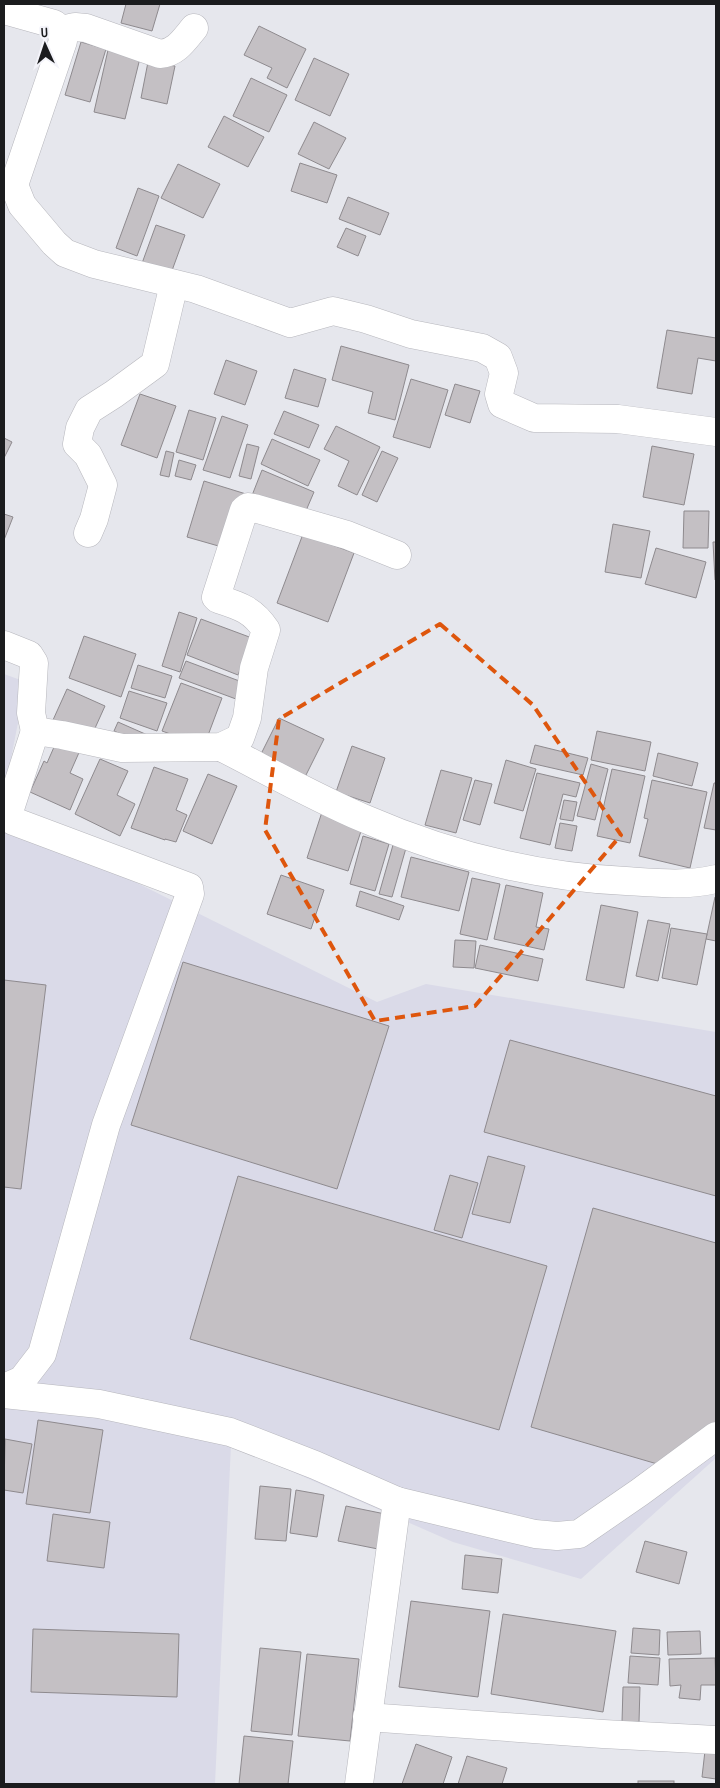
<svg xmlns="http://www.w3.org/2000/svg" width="720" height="1788" viewBox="0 0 720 1788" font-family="'Sofia Sans Condensed',sans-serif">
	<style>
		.built { fill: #dadae8 }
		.building { fill: #c4c0c4; stroke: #8e8a8e }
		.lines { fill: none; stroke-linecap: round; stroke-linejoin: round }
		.minor-casing { stroke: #b7b7bd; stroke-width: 29 }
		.minor { stroke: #fff; stroke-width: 28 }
		.marked { fill: none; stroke: #de560d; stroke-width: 4; stroke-dasharray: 10 6; stroke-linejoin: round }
	</style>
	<rect width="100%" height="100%" fill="#e6e7ed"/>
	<!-- built -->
	<g class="built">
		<polygon points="4,674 26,682 4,794"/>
		<polygon points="4,817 377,1002 426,984 716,1032 716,1458 581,1579 453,1542 231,1445 215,1784 4,1784"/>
	</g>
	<!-- building -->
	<g class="building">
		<polygon points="126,4 160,4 152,31 121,23"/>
		<polygon points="259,26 306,49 287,88 267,78 272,68 244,55"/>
		<polygon points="81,42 106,49 90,102 65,95"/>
		<polygon points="108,50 140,58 125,119 94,112"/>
		<polygon points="314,58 349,74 330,116 295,100"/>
		<polygon points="148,62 175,66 167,104 141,98"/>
		<polygon points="251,78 287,95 269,132 233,116"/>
		<polygon points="224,116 264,137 248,167 208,147"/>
		<polygon points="314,122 346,138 329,169 298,154"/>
		<polygon points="300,163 337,175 327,203 291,191"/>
		<polygon points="178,164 220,184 203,218 161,198"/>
		<polygon points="138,188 159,196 137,256 116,248"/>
		<polygon points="348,197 389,213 380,235 339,219"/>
		<polygon points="156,225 185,235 170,276 141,266"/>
		<polygon points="346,228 366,236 358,256 337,247"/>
		<polygon points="667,330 716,338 716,361 698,358 692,394 657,388"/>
		<polygon points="341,346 409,365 395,420 368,413 373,392 332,380"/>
		<polygon points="226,360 257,371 245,405 214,394"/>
		<polygon points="294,369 326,379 318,407 285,398"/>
		<polygon points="411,379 448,390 430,448 393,437"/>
		<polygon points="455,384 480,391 470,423 445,415"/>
		<polygon points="140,394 176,406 157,458 121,445"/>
		<polygon points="189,410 216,418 203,460 176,452"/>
		<polygon points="284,411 319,425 309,448 274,434"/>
		<polygon points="222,416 248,425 230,478 203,470"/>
		<polygon points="336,426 380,447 357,495 338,486 349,461 324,449"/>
		<polygon points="4,438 12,442 4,458"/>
		<polygon points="272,439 320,460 308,486 261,464"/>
		<polygon points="247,444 259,447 251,479 239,476"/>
		<polygon points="652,446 694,454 684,505 643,497"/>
		<polygon points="166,451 174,453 169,477 160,475"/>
		<polygon points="382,451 398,458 377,502 362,495"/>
		<polygon points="179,460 196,465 191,480 175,476"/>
		<polygon points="262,470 314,492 302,520 251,498"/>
		<polygon points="204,481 246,494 229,549 187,537"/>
		<polygon points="684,511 709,511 708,548 683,548"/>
		<polygon points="4,514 13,517 4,540"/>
		<polygon points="613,524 650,531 641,578 605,572"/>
		<polygon points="303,534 354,553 328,622 277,603"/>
		<polygon points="713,542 716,542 716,580 715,580"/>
		<polygon points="656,548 706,562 696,598 645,584"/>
		<polygon points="179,612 197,618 180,672 162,666"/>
		<polygon points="201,619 252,638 238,675 187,655"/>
		<polygon points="84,636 136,654 121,697 69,678"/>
		<polygon points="186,661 242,682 236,699 179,678"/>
		<polygon points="138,665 172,676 165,698 131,688"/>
		<polygon points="181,683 222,698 204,746 162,731"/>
		<polygon points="67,689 105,706 91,737 53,720"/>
		<polygon points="129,691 167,703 157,731 120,718"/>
		<polygon points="279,718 324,739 305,777 260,756"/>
		<polygon points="118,722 152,737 148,746 114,731"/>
		<polygon points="597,731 651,742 645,771 591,760"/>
		<polygon points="58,738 81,748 70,773 83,779 70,810 30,792 44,761 47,763"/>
		<polygon points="535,745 588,758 583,775 530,763"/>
		<polygon points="352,746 385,758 370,803 336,792"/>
		<polygon points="658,753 698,763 692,786 653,776"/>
		<polygon points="100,759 128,771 117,795 135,804 120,836 75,814"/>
		<polygon points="506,760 536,769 523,811 494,803"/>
		<polygon points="591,764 608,769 595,820 577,816"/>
		<polygon points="154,767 188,779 176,810 187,815 176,842 165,839 165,840 131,828"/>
		<polygon points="612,769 645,776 630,843 597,836"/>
		<polygon points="441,770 472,778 456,833 425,825"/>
		<polygon points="537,773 580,783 576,797 563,794 550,845 520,838"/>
		<polygon points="208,774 237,786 212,844 183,831"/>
		<polygon points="475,780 492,784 480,825 463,820"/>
		<polygon points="652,780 707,792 690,868 639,856 648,819 644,818"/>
		<polygon points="714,783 716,783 716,830 704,828"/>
		<polygon points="564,800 577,802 573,821 560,819"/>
		<polygon points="322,812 363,825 348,871 307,858"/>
		<polygon points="560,823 577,826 572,851 555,848"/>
		<polygon points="363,836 389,844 375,891 350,884"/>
		<polygon points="393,845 406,848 392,897 379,894"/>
		<polygon points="411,857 469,872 459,911 401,897"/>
		<polygon points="281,875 324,890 311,929 267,914"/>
		<polygon points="472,878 500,884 487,940 460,934"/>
		<polygon points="506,885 543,893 536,927 549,929 544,950 494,939"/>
		<polygon points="360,891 404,906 399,920 356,906"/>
		<polygon points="715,897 716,897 716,941 706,939"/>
		<polygon points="601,905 638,912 624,988 586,980"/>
		<polygon points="648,920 670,924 658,981 636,976"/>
		<polygon points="671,928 707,934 697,985 662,978"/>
		<polygon points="455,940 476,941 474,968 453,967"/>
		<polygon points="480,945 543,959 538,981 475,968"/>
		<polygon points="183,962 389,1026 337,1189 131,1125"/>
		<polygon points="4,980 46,985 21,1189 4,1187"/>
		<polygon points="510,1040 716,1096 716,1196 484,1132"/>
		<polygon points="488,1156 525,1166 510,1223 472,1214"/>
		<polygon points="450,1175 478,1183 462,1238 434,1230"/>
		<polygon points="238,1176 547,1266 499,1430 190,1339"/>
		<polygon points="593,1208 716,1243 716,1429 671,1468 531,1427"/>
		<polygon points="38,1420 103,1430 90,1513 26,1504"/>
		<polygon points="5,1439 32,1444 23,1493 4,1490"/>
		<polygon points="260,1486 291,1489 286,1541 255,1539"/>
		<polygon points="296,1490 324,1495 317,1537 290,1533"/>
		<polygon points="346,1506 390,1515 383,1550 338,1541"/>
		<polygon points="53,1514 110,1522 104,1568 47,1561"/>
		<polygon points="645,1541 687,1552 679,1584 636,1572"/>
		<polygon points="465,1555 502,1559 498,1593 462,1589"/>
		<polygon points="411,1601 490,1611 478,1697 399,1687"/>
		<polygon points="503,1614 616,1631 603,1712 491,1694"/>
		<polygon points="633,1628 660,1630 659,1655 631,1653"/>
		<polygon points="33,1629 179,1634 177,1697 31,1692"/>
		<polygon points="700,1631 701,1654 668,1655 667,1632"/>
		<polygon points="260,1648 301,1652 292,1735 251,1731"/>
		<polygon points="307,1654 359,1659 350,1741 298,1736"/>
		<polygon points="630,1656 660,1658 658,1685 628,1683"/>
		<polygon points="715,1658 716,1685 701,1685 700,1700 679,1698 681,1685 670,1686 669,1659"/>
		<polygon points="623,1687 640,1687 639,1722 622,1722"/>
		<polygon points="244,1736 293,1741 288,1784 239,1784"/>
		<polygon points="706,1742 716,1743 716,1779 702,1777"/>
		<polygon points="416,1744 452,1757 443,1784 402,1784"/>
		<polygon points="467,1756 507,1768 502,1784 458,1784"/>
		<rect x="638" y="1781" width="36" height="3"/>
	</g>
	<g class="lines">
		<defs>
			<g id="minor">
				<polyline points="4,10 54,24 61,30 63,41 14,185 22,205 54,243 65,253 94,264 196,289 290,323 333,311 366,319 411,334 482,348 498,357 504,373 499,394 502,404 534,418 618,419 716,432"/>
				<path d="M 61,30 L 75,27 L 86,28 L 160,54 C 176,53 184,40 194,28"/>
				<polyline points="88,533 94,519 103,485 88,455 77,444 80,428 89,410 114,394 155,364 174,284"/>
				<path d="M 4,645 L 29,655 L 34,663 L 31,713 L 35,731 L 62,735 L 122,748 L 221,747 L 240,738 L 247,718 L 254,668 L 266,630 C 253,610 240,606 218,599 L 216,597 L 244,510 L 248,507 L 254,508 L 347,535 L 397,555"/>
				<path d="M 221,747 C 268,771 314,797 363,818 C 446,854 536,877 626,881 C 657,883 686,886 716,879"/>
				<polyline points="4,1388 22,1380 42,1354 106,1125 190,894 189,887 13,821 8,815 35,731"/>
				<polyline points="4,1394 99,1404 230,1432 315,1465 397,1501 535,1534 557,1536 579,1534 640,1492 716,1436"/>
				<polyline points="367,1717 603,1734 716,1740"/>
				<polyline points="359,1784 397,1501"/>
			</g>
		</defs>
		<!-- minor casing -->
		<use href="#minor" class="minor-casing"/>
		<!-- minor -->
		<use href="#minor" class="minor"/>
	</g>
	<!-- marked area -->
	<path class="marked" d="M 440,624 L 533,705 L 621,835 L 475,1006 L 375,1021 L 265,830 L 279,719 Z"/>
	<!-- border -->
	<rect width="720" height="1788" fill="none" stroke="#1b1c1e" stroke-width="10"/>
	<!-- north arrow -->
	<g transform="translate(45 45) rotate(357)" stroke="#f4f4fa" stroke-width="4" paint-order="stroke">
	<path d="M0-4L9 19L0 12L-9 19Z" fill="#1b1c1e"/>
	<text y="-8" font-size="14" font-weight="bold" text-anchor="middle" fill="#1b1c1e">U</text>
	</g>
</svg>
